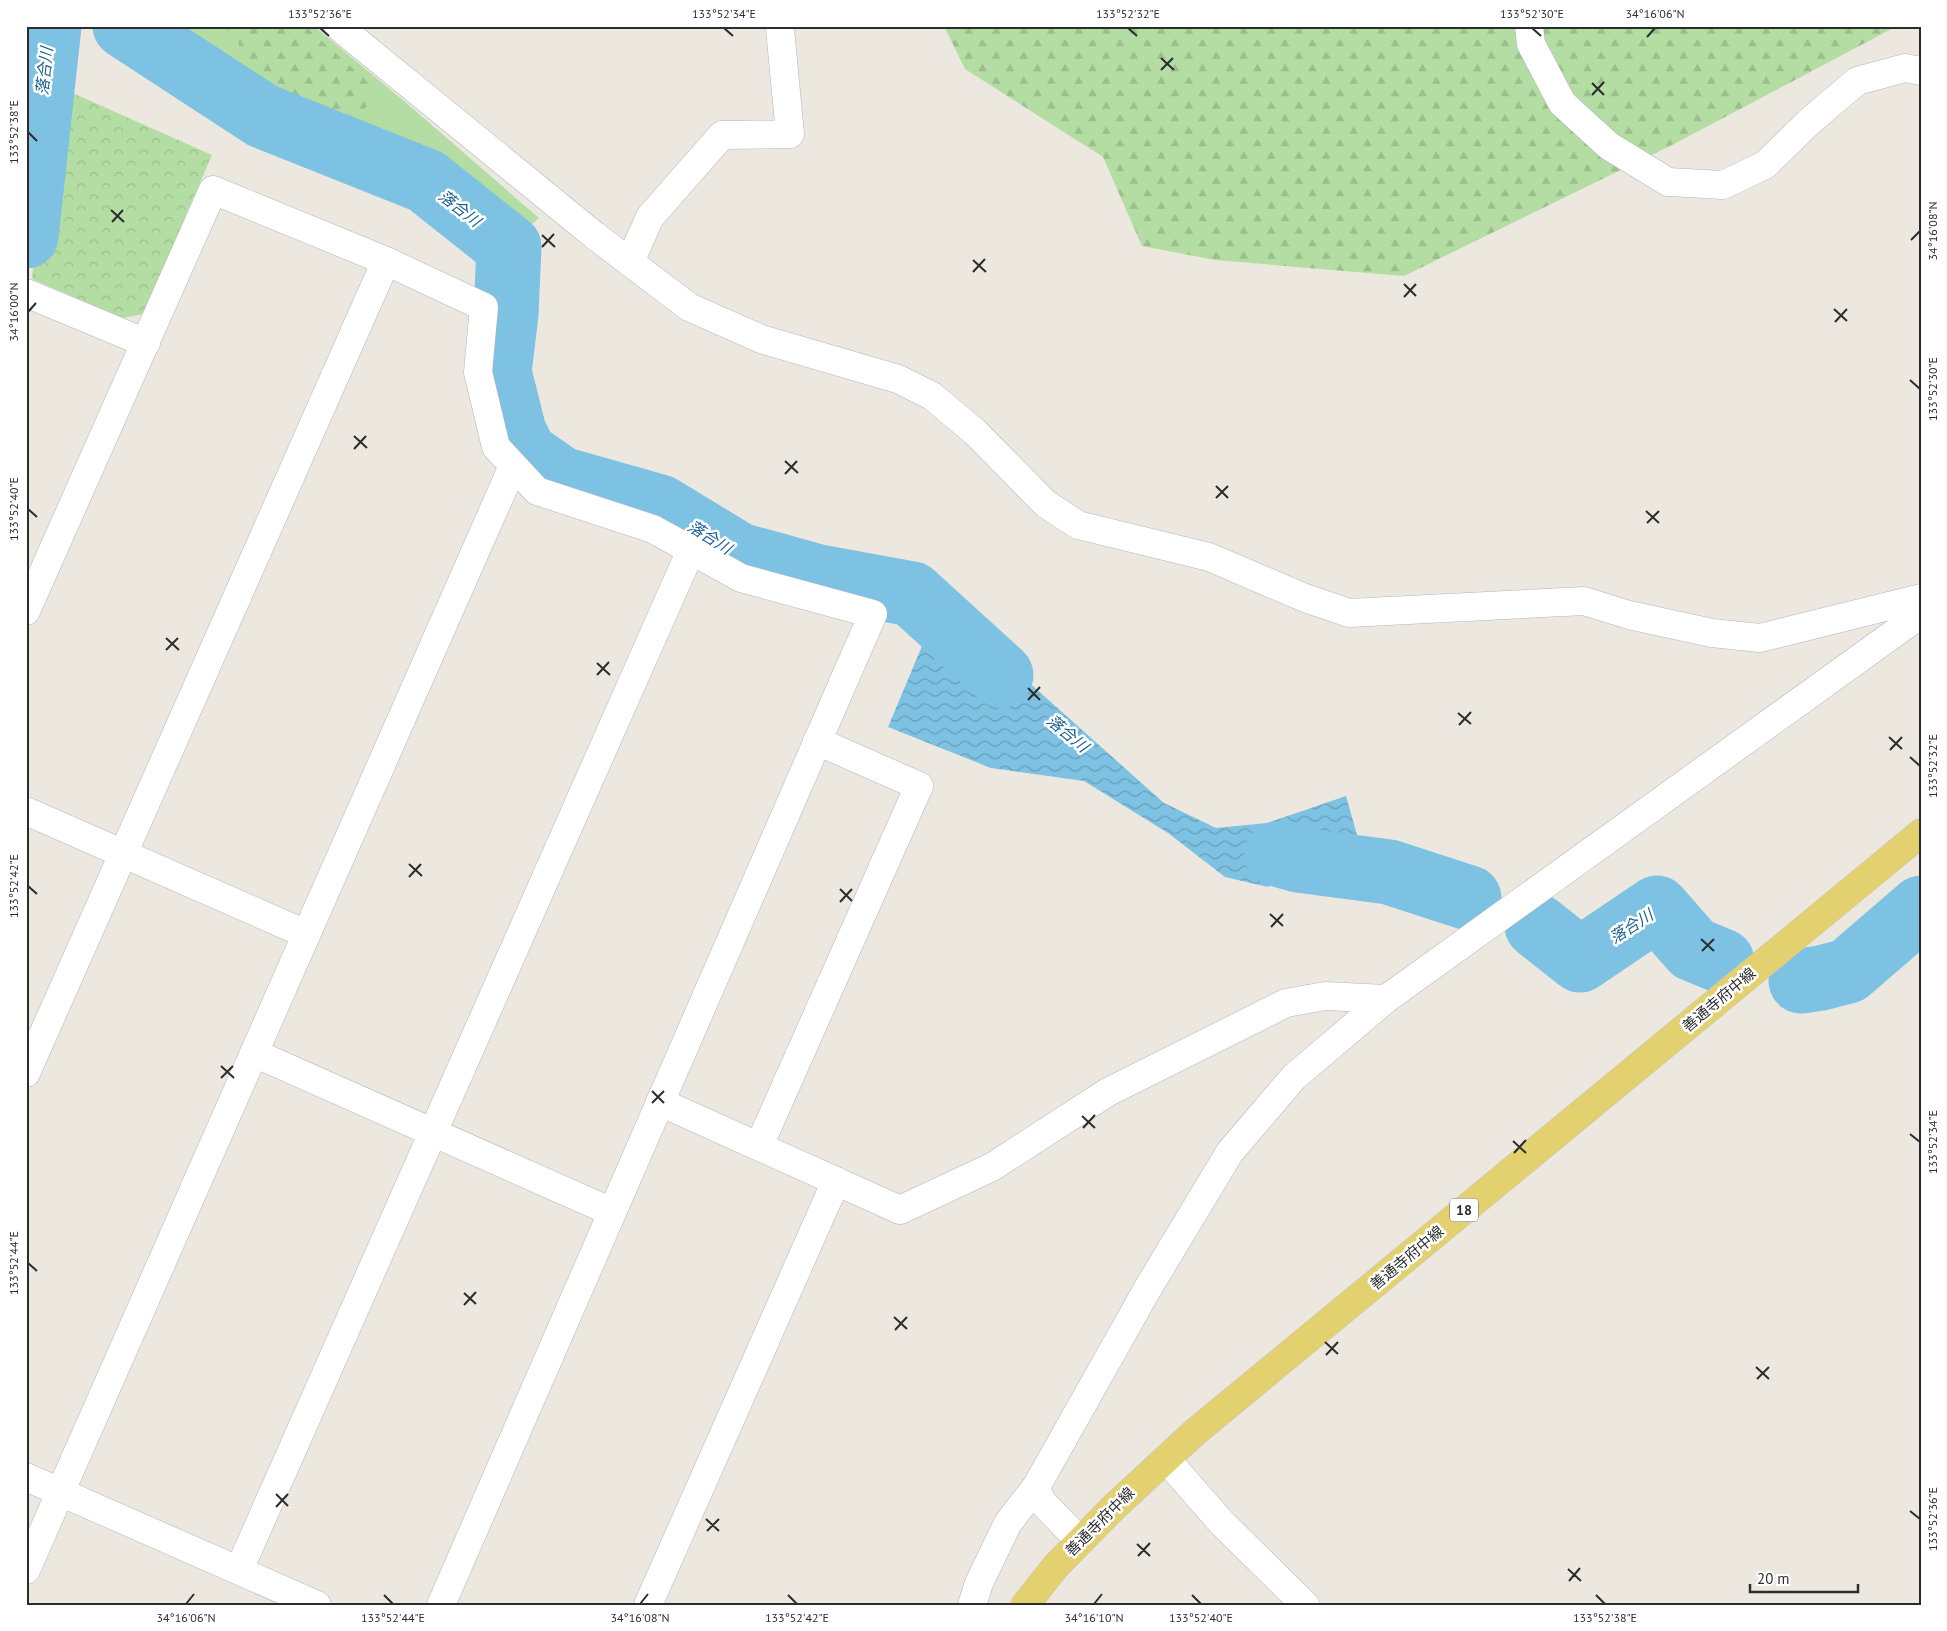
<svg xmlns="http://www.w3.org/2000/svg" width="1947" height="1631" viewBox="0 0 1947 1631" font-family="'PT Sans','Noto Sans JP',sans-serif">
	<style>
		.grass { fill: #b3dda2 }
		.forest { fill: url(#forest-firs) }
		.park { fill: url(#park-crowns) }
		.water { fill: url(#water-waves) }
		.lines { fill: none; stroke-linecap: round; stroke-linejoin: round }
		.river { stroke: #7ec2e3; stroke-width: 65 }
		.minor-casing { stroke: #b3b5be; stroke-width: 29 }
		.major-casing { stroke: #c8c8c8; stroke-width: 29 }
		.minor { stroke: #fff; stroke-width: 28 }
		.major { stroke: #e3d06e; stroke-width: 28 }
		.ticks { fill: none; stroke: #2c2c2c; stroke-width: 2 }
		.labels { text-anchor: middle; stroke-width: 5; stroke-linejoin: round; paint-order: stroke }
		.shield { fill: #fff; stroke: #6b6b6b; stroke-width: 1 }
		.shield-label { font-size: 14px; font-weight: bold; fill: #2c2c2c }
		.street-label { font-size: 15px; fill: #2c2c2c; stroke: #fff }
		.water-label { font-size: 16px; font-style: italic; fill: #1b6191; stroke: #fff }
		.neatline { fill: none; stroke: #2c2c2c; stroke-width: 2 }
		.ticks-label { font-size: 12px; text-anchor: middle; fill: #2c2c2c }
	</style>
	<defs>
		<pattern id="forest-firs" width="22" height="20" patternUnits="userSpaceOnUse" patternTransform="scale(1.25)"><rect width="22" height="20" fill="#b3dda2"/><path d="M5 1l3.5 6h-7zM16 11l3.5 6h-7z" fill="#9abe8c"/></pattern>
		<pattern id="park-crowns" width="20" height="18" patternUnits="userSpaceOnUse" patternTransform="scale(1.25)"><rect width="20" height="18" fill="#b3dda2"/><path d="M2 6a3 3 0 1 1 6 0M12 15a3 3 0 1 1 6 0" fill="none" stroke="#9abe8c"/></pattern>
		<pattern id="water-waves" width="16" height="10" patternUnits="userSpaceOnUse" patternTransform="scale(1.25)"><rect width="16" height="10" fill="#7ec2e3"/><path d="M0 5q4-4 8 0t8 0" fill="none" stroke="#679eb8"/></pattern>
	</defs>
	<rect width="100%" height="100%" fill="#ece8e0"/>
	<!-- grass -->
	<g class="grass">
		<polygon points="26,26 40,26 26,150"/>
		<polygon points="134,26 314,26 404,101 539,218 513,241 433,175 259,104"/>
	</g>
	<!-- forest -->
	<g class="forest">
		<polygon points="223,26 305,26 368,82 373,103 337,125 244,77 238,39"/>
		<polygon points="944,26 1897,26 1672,145 1404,276 1215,260 1142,246 1103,157 965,69"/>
	</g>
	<!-- park -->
	<polygon class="park" points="48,82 212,155 143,314 123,318 32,279"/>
	<!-- water -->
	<polygon class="water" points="938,608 962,623 1164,803 1216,828 1267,823 1346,796 1372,888 1299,871 1268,887 1225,877 1168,833 1084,781 991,768 888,727"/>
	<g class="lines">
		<!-- river -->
		<g class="river">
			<polyline points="125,26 263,116 426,181 509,247 506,314 499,372 514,432 525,454 561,479 660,507 739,555 819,577 912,594 1001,675"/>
			<polyline points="26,236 49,26"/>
			<polyline points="1277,854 1298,860 1389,872 1469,898"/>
			<polyline points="1537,926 1580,960 1657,908 1693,949 1722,961"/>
			<polyline points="1801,981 1821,978 1848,971 1921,908"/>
		</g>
		<defs>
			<g id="minor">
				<polyline points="338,26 594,235 689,307 761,339 898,379 932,396 975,432 1046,504 1078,525 1209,557 1305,598 1349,613 1584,601 1629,615 1712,633 1760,638 1921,598"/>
				<polyline points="1529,26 1531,44 1562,103 1609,146 1668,182 1723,185 1765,165 1809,122 1857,81 1905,68 1921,71"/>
				<polyline points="630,262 650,217 722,135 790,134 780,29"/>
				<polyline points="26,293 146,343"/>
				<polyline points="26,611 213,190 386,261 484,307 478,372 496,447 537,491 653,529 741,578 873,614 441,1605"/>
				<polyline points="26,811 306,934"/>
				<polyline points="254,1053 612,1212"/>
				<polyline points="26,1073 386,261"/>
				<polyline points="660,1102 900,1210 992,1167 1108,1092 1286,1003 1325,996 1386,999"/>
				<polyline points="759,1146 919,786 817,741"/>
				<polyline points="1166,1459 1221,1522 1305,1605"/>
				<polyline points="26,1477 317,1605"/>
				<polyline points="1080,1541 1041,1501 1036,1487 1148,1288 1230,1152 1294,1077 1386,999 1921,614"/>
				<polyline points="26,1570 513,466"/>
				<polyline points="239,1570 691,550"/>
				<polyline points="648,1605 836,1181"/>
				<polyline points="972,1605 979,1583 1008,1523 1036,1487"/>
			</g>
			<polyline id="major" points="1025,1605 1056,1566 1114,1507 1194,1433 1921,833"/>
		</defs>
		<!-- minor casing -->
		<use href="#minor" class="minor-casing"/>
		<!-- major casing -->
		<use href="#major" class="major-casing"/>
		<!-- minor -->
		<use href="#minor" class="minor"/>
		<!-- major -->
		<use href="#major" class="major"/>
	</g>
	<!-- ticks -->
	<path class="ticks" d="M 320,28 L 329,36M 724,28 L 733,36M 1128,28 L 1137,36M 1532,28 L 1541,36M 1647,37 L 1655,28M 1161,58 L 1174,70M 1161,70 L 1173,58M 1592,83 L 1604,95M 1592,95 L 1604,82M 28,132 L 37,141M 111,210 L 124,222M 112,222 L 123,210M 542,235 L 555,247M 1911,240 L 1920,231M 542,247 L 554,234M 973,260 L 986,272M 973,272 L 985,259M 1404,284 L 1416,296M 1404,297 L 1416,284M 1834,309 L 1847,321M 28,312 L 36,303M 1835,322 L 1847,309M 1910,380 L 1920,389M 354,436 L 367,448M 354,449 L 366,436M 785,461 L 798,473M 785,474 L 797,461M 1216,486 L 1228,498M 1216,498 L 1228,486M 28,509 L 37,517M 1646,511 L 1659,523M 1647,523 L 1659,511M 166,638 L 179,650M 166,650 L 178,638M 597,663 L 610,675M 597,675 L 609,662M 1028,688 L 1040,700M 1028,700 L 1040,687M 1458,713 L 1471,724M 1459,725 L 1471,712M 1889,737 L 1902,749M 1890,750 L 1902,737M 1910,757 L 1920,766M 409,864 L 422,876M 409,877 L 421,864M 28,886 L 37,894M 840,889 L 852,901M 840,902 L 852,889M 1270,914 L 1283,926M 1271,927 L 1283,914M 1701,939 L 1714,951M 1702,951 L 1714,939M 221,1066 L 234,1078M 221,1078 L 233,1066M 652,1091 L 664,1103M 652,1103 L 664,1091M 1082,1116 L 1095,1128M 1083,1128 L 1095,1115M 1910,1134 L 1920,1142M 1513,1141 L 1526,1153M 1514,1153 L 1526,1140M 28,1263 L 37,1271M 464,1293 L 476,1304M 464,1305 L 476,1292M 894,1317 L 907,1329M 895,1330 L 907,1317M 1325,1342 L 1338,1354M 1326,1355 L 1338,1342M 1756,1367 L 1769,1379M 1757,1379 L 1769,1367M 276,1494 L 288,1506M 276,1507 L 288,1494M 1910,1511 L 1920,1519M 706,1519 L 719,1531M 707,1531 L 719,1519M 1137,1544 L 1150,1556M 1138,1556 L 1150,1543M 1568,1569 L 1581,1581M 1569,1581 L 1580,1568M 384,1595 L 393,1604M 788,1595 L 797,1604M 1192,1595 L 1201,1604M 1596,1595 L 1605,1604M 186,1604 L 194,1594M 640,1604 L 648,1594M 1094,1604 L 1102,1594"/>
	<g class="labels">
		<!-- shield labels -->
		<rect class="shield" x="1450" y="1198.5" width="28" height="23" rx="4"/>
		<g class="shield-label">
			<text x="1464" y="1215">18</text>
		</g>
		<!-- street labels -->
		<g class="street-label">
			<text transform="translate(1719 1000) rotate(-40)" y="5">善通寺府中線</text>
			<text transform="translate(1407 1258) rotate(-40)" y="5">善通寺府中線</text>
			<text transform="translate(1100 1522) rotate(-45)" y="5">善通寺府中線</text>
		</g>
		<!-- water labels -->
		<g class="water-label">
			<text transform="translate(44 71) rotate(-84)" y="6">落合川</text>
			<text transform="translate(460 208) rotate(38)" y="6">落合川</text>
			<text transform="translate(710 537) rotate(32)" y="6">落合川</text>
			<text transform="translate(1068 733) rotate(40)" y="6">落合川</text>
			<text transform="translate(1631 926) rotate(-33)" y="6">落合川</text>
		</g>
	</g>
	<!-- border -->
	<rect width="1947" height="1631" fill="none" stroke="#ffffff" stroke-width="55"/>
	<!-- scale -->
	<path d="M1750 1584v8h108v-8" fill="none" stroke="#2c2c2c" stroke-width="2.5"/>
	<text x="1757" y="1584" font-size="15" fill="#2c2c2c" stroke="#ffffff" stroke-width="4" paint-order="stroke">20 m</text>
	<rect x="28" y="28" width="1892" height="1576" class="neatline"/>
	<g class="ticks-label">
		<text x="320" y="18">133°52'36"E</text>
		<text x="724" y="18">133°52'34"E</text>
		<text x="1128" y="18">133°52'32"E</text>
		<text x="1532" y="18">133°52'30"E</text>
		<text x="1655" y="18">34°16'06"N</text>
		<text transform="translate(14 132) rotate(-90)" y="4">133°52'38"E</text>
		<text transform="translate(1933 231) rotate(-90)" y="4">34°16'08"N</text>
		<text transform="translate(14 312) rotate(-90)" y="4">34°16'00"N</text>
		<text transform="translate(1933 389) rotate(-90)" y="4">133°52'30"E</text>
		<text transform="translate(14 509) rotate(-90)" y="4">133°52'40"E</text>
		<text transform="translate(1933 766) rotate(-90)" y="4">133°52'32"E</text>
		<text transform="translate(14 886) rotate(-90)" y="4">133°52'42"E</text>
		<text transform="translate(1933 1142) rotate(-90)" y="4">133°52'34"E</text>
		<text transform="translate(14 1263) rotate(-90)" y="4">133°52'44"E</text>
		<text transform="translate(1933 1519) rotate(-90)" y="4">133°52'36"E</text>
		<text x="186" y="1622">34°16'06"N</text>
		<text x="393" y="1622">133°52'44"E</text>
		<text x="640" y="1622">34°16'08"N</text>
		<text x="797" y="1622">133°52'42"E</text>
		<text x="1094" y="1622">34°16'10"N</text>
		<text x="1201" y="1622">133°52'40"E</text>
		<text x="1605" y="1622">133°52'38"E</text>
	</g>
</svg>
